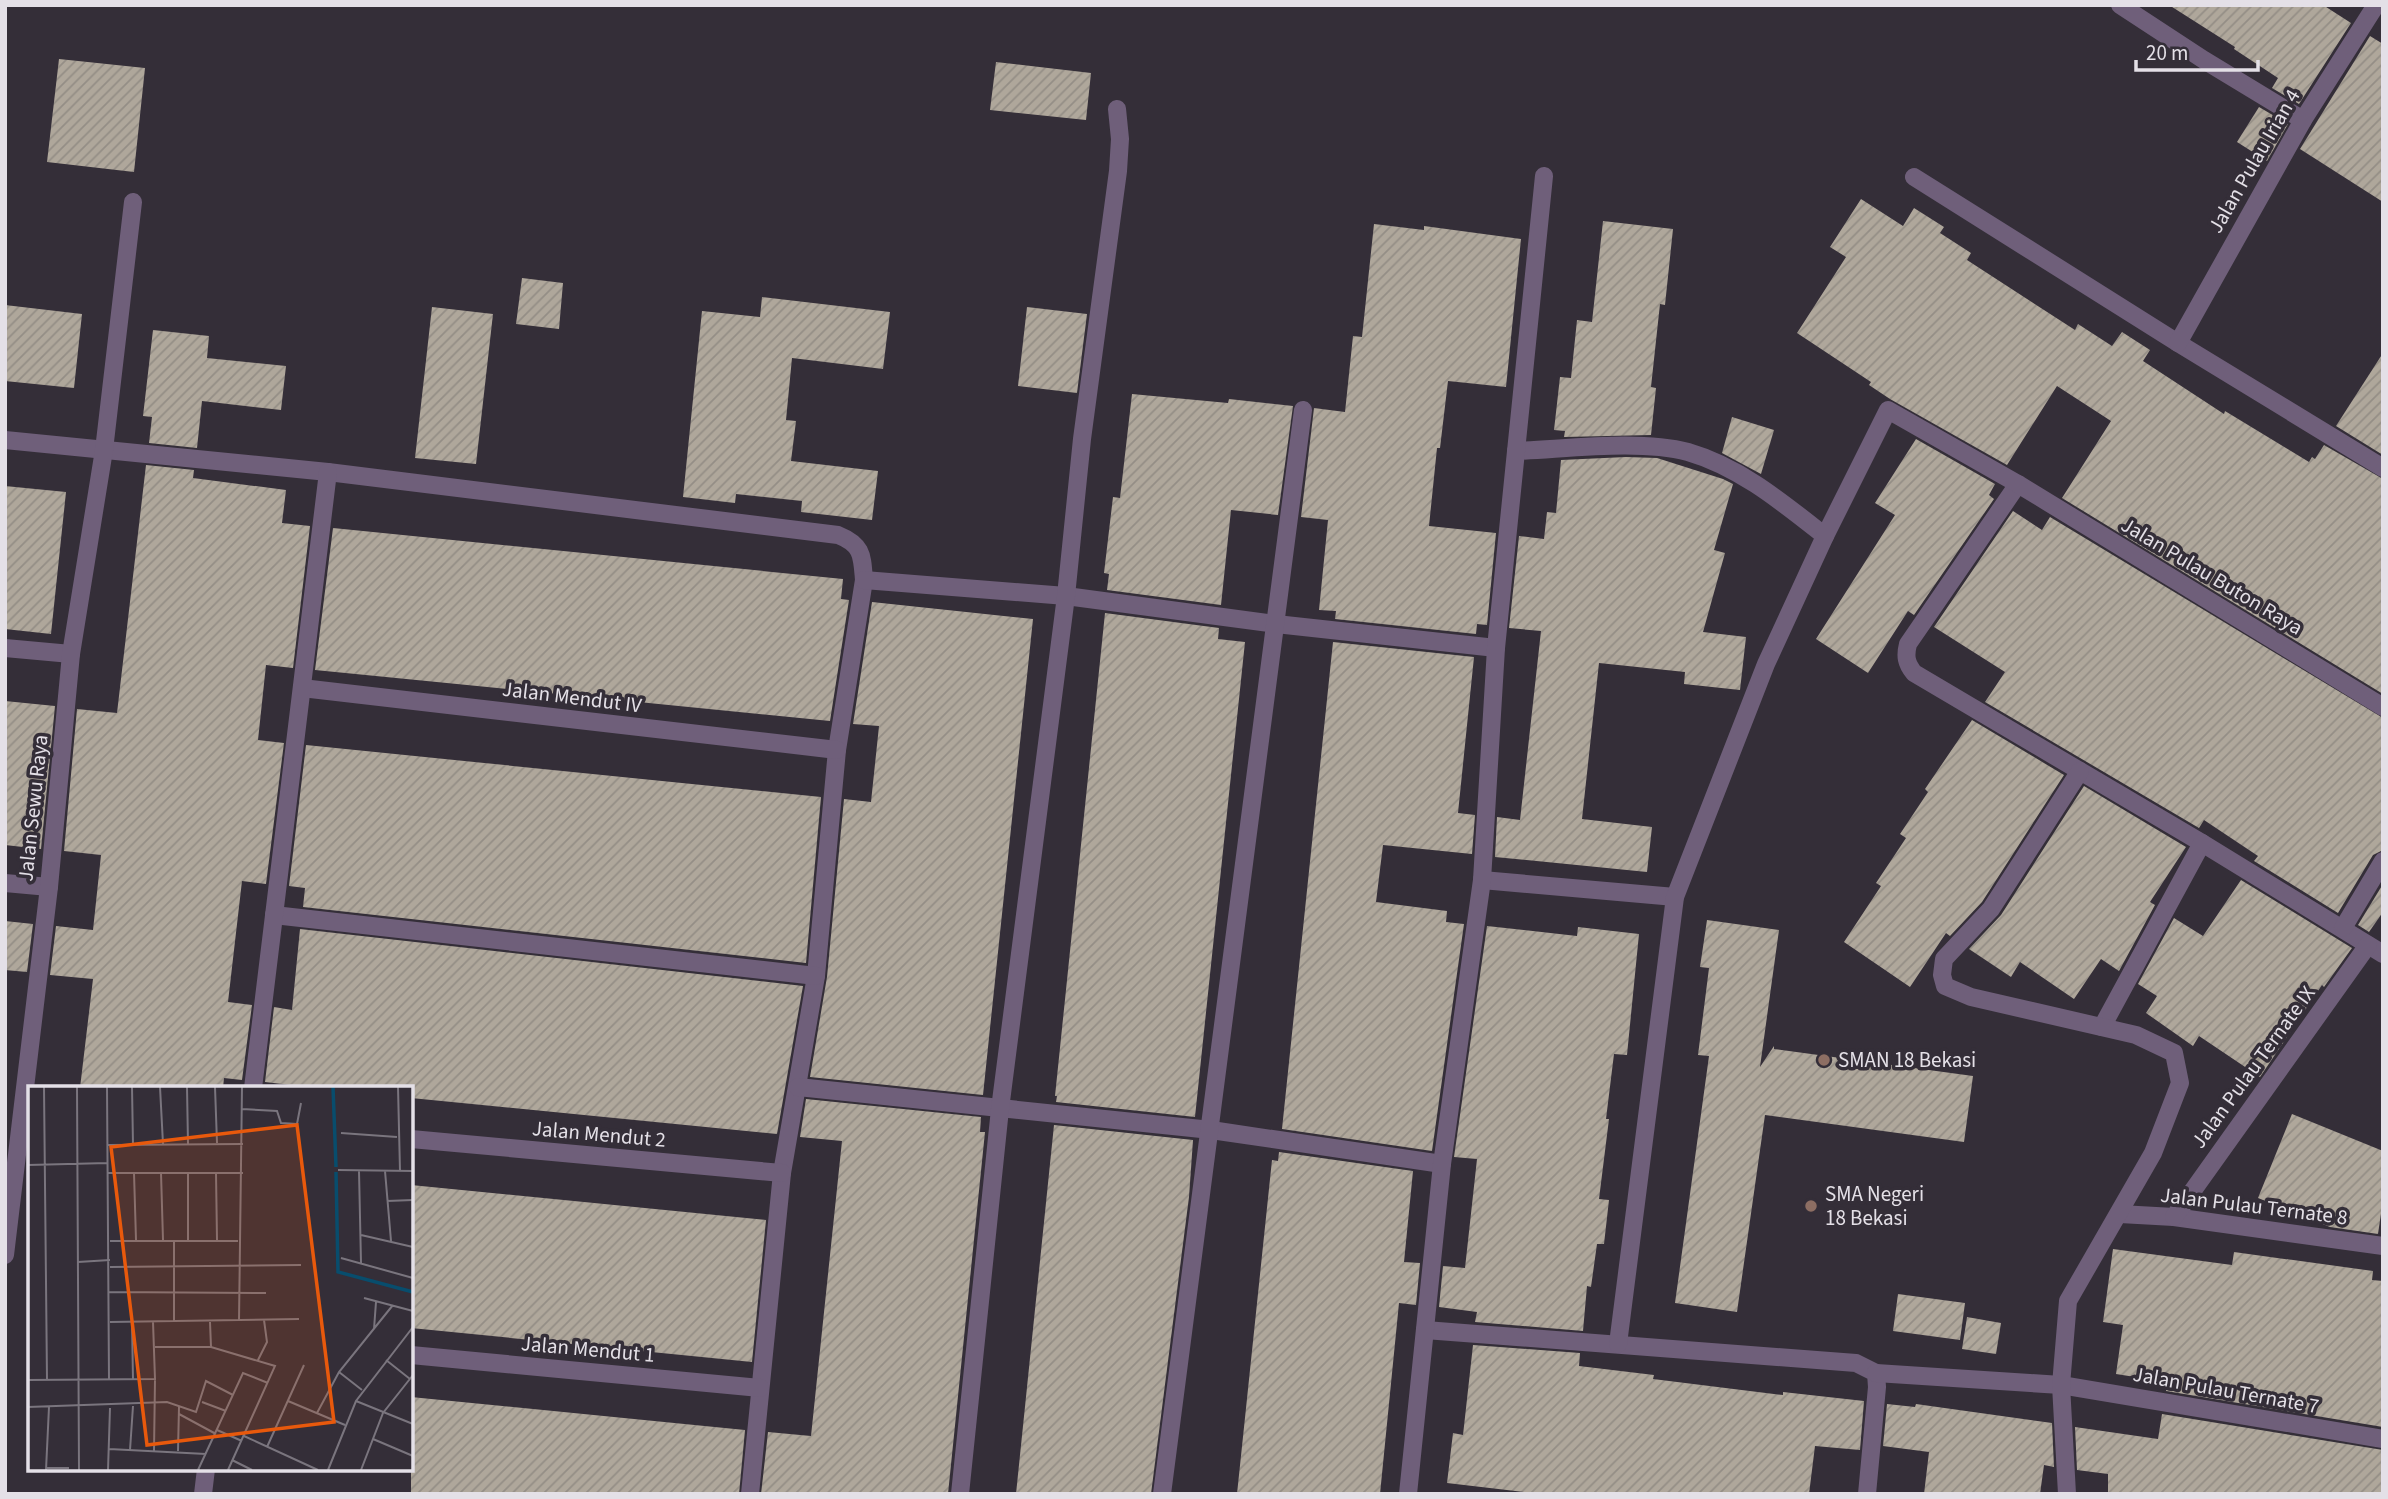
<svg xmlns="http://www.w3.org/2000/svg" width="2388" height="1499" viewBox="0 0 2388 1499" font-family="'Source Sans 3',sans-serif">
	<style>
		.building { fill: url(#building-hatch) }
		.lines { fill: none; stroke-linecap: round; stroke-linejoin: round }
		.minor { stroke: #6f5f7a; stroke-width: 18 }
		.education-dot { fill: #8d6e63; stroke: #342e38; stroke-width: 2.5 }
		.labels { text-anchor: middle; stroke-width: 7; stroke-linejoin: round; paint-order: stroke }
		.street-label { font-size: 21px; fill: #e4e0e7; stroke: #342e38 }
		.poi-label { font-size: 21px; fill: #e4e0e7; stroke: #342e38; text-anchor: start }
		.inset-river { fill: none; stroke: #084d6d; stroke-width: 3.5 }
		.inset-road { fill: none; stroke: #7a757e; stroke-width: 2 }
		.view { fill: #e8590c; fill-opacity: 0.15; stroke: #e8590c; stroke-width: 3.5 }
		.inset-edge { fill: none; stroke: #e4e0e7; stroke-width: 3.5 }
	</style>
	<defs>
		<pattern id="building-hatch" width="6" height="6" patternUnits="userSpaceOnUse" patternTransform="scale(1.75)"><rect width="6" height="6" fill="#afa79b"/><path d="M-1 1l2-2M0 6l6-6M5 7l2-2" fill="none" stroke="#948e86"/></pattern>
	</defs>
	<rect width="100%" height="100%" fill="#342e38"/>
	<!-- building -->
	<g class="building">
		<polygon points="2169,5 2323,5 2351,23 2299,104 2272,88 2278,78 2234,49 2235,47"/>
		<polygon points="2370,36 2383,44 2383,202 2300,149"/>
		<polygon points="59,59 145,68 134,172 47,162"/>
		<polygon points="996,62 1091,73 1086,120 990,110"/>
		<polygon points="2259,107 2288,124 2267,161 2237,142"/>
		<polygon points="1861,199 1903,226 1914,208 1944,227 1940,233 1971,253 1967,260 2075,330 2078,324 2112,346 2122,332 2150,350 2143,361 2224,414 2225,411 2309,462 2312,457 2315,459 2324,445 2383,479 2383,694 2062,498 2111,421 2057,386 2007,465 1890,399 1869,385 1871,382 1797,333 1846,257 1830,247"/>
		<polygon points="1603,221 1673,229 1665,305 1660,304 1651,387 1656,388 1651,435 1564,437 1565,431 1554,430 1560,377 1571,378 1577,320 1592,322"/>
		<polygon points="1374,224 1424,230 1424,226 1521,239 1506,387 1448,381 1440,448 1437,448 1429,526 1496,533 1487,625 1477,624 1476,634 1335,619 1336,611 1319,610 1328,520 1301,517 1314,408 1345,412 1353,336 1362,337"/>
		<polygon points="522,278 563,283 559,329 516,324"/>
		<polygon points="762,297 890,312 883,369 792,358 786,420 796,421 791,461 878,471 872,520 801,512 802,501 736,494 735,503 683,497 702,311 760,317"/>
		<polygon points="5,305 82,314 74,388 5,381"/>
		<polygon points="432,307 493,314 476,464 415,458"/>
		<polygon points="1027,307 1087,314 1077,393 1018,386"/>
		<polygon points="153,330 209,336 207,358 286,366 281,410 202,401 197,448 149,443 152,417 143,416"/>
		<polygon points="2383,353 2383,455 2336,426"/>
		<polygon points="1132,394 1228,403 1229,399 1293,406 1278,515 1231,510 1221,605 1107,590 1109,574 1104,573 1113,497 1120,498"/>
		<polygon points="1732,417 1774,430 1761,474 1722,453"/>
		<polygon points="1916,439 1995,484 1989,495 1994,499 1914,615 1908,611 1868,673 1816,639 1895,515 1875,503"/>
		<polygon points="1626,457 1657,458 1723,479 1733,484 1714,550 1725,553 1703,632 1746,637 1740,690 1684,684 1685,672 1599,663 1582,819 1652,827 1647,872 1495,857 1497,817 1520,820 1541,631 1509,628 1519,536 1544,539 1547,512 1556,513 1561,460"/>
		<polygon points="146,465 194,470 193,478 286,490 282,523 310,526 293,668 266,665 258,740 284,743 266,884 242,881 228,1002 252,1005 242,1080 224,1078 223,1088 80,1088 93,979 50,975 56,926 93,930 101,855 64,851 77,709 117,713"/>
		<polygon points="5,486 66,492 51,634 5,629"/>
		<polygon points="2013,511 2042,530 2050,517 2383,718 2383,850 2373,855 2338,913 2254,861 2258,856 2204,820 2199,828 1985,702 2005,672 1934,627"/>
		<polygon points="333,528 843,579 841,599 849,600 830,721 315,670"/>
		<polygon points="872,602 1033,619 983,1095 810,1077 827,977 844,799 871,802 879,726 853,724"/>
		<polygon points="1105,613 1219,628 1218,639 1245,642 1195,1117 1056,1102 1057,1096 1055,1096"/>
		<polygon points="1333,642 1474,657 1458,813 1475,815 1472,854 1383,845 1376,902 1447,911 1446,922 1464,924 1432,1151 1282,1129"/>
		<polygon points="5,701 55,706 41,849 5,845"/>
		<polygon points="1972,720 2064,775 1982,902 1950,936 1946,933 1910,987 1844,942 1881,886 1876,883 1906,838 1900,834 1928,792 1925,789"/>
		<polygon points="306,745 821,797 806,963 303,907 305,888 289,886"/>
		<polygon points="2084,786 2186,847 2150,902 2155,905 2119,971 2101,959 2074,999 2020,962 2011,977 1969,949 2001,915"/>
		<polygon points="2241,880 2352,948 2324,987 2322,985 2260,1077 2199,1036 2193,1046 2146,1013 2157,996 2138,984 2174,918 2203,936"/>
		<polygon points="2383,884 2383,912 2369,932 2358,925"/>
		<polygon points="1707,920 1779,930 1760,1067 1774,1046 1774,1049 1973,1076 1964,1142 1765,1115 1737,1312 1675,1303 1709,1056 1698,1055 1709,968 1700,967"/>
		<polygon points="5,921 33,924 27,972 5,970"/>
		<polygon points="1487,926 1577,936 1578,927 1639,934 1627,1055 1614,1054 1606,1119 1609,1119 1599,1199 1609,1200 1604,1244 1597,1244 1591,1287 1587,1286 1583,1331 1475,1322 1477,1312 1439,1307 1443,1266 1465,1268 1477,1159 1454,1157"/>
		<polygon points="300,929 803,986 777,1134 411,1098 411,1088 316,1088 265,1082 274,1007 292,1010"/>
		<polygon points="806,1099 981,1117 980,1132 985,1132 948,1494 761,1494 768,1432 811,1436 842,1141 800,1137"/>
		<polygon points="2292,1114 2383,1151 2383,1200 2378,1234 2330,1227 2258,1198"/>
		<polygon points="1054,1125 1193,1140 1189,1197 1151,1494 1016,1494"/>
		<polygon points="1279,1152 1413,1171 1404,1262 1420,1263 1416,1305 1399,1303 1380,1494 1237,1494 1272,1160 1278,1161"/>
		<polygon points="411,1185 766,1220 752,1362 411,1328"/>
		<polygon points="2113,1249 2232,1265 2234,1252 2373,1271 2372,1280 2383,1281 2383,1427 2166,1391 2167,1382 2116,1374 2123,1325 2103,1322"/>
		<polygon points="1898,1294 1965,1303 1960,1340 1893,1331"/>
		<polygon points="1967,1317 2001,1323 1996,1354 1962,1349"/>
		<polygon points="1473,1345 1580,1353 1579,1366 1654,1375 1653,1379 1783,1395 1783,1392 1864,1401 1860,1450 1815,1446 1809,1494 1540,1494 1447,1483 1453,1433 1463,1435"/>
		<polygon points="411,1397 745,1430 739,1494 411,1494"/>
		<polygon points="1887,1404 1915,1407 1916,1404 2052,1423 2054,1467 2044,1465 2040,1494 1924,1494 1929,1452 1883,1446"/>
		<polygon points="2162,1414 2383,1450 2383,1494 2108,1494 2108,1474 2077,1470 2075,1427 2158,1439"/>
	</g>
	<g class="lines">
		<!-- minor -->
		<g class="minor">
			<polyline points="2120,5 2204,60 2303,120"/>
			<polyline points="1914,177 2178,343 2383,468"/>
			<polyline points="2178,343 2303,120 2376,5"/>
			<path d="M 5,440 L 328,472 L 838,535 C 863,545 862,556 864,580 L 837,750 L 816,976 L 782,1173 L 750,1494"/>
			<path d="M 1516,451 C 1567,449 1640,439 1688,452 C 1740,467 1783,503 1825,536"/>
			<path d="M 2018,484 L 1908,644 C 1905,656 1906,663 1914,673 L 2202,843 L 2383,954"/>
			<polyline points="864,580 1066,596 1276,624 1496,648"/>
			<polyline points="5,648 71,654"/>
			<polyline points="302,688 837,750"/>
			<polyline points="1482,880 1675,897"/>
			<polyline points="5,883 49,887"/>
			<polyline points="274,915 816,976"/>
			<polyline points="2343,928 2383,861"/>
			<polyline points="2102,1027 2202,843"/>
			<polyline points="798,1087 1211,1130 1442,1164"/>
			<polyline points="253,1088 328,472"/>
			<polyline points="411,1139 782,1173"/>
			<polyline points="2120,1214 2174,1217 2383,1246"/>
			<polyline points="2174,1217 2368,945"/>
			<polyline points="5,1255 49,887 71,654 104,450 133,202"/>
			<polyline points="1425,1330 1856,1363 1876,1373 1877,1387 1867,1494"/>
			<polyline points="1618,1344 1675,897 1766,664 1825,536 1888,410 2018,484 2383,707"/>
			<polyline points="411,1355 760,1388"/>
			<polyline points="1876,1373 2061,1385 2383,1439"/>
			<polyline points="203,1494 206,1469"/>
			<polyline points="960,1494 1000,1109 1066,596 1082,439 1118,171 1120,139 1117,109"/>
			<polyline points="1162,1494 1303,410"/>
			<polyline points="1408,1494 1442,1164 1482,880 1496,648 1544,176"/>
			<polyline points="2067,1494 2061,1385 2068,1301 2153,1153 2180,1083 2174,1053 2136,1035 1971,997 1945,986 1942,975 1944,959 1991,909 2080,771"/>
		</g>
	</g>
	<!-- markers -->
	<g class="education-dot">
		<circle cx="1824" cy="1060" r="7"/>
		<circle cx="1811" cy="1206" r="7"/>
	</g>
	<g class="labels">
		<!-- street labels -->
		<g class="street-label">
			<text transform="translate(2254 161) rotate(-60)" y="7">Jalan Pulau Irian 4</text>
			<text transform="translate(2212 576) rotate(31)" y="7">Jalan Pulau Buton Raya</text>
			<text transform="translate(572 697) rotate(7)" y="7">Jalan Mendut IV</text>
			<text transform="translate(33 808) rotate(-84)" y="7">Jalan Sewu Raya</text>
			<text transform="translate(2253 1067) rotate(-54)" y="7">Jalan Pulau Ternate IX</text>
			<text transform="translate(599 1134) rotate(5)" y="7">Jalan Mendut 2</text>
			<text transform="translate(2254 1206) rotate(7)" y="7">Jalan Pulau Ternate 8</text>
			<text transform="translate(588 1349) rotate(5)" y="7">Jalan Mendut 1</text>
			<text transform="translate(2226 1390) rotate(10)" y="7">Jalan Pulau Ternate 7</text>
		</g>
		<!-- poi labels -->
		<g class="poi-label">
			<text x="1838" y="1067">SMAN 18 Bekasi</text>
			<text x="1825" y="1201">SMA Negeri<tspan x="1825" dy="24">18 Bekasi</tspan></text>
		</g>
	</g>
	<!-- overview -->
	<g transform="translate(28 1086)">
		<rect width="385" height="385" fill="#342e38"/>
		<path class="inset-river" d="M 305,1 L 308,81M 308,86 L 310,186 L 385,206"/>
		<path class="inset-road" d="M 16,1 L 19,293M 49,1 L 51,384M 79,1 L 81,294M 104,1 L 105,59M 132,1 L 135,58M 159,1 L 160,58M 187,1 L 189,57M 370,1 L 372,85M 214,23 L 249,25 L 253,37 L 269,38 L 273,17M 313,47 L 369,51M 80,59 L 215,58M 0,79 L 80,77M 310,84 L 385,85M 331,85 L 333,177M 357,85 L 363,155M 80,87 L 215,87M 106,87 L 108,154M 133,87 L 135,154M 160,87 L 160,155M 188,87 L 189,154M 359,115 L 385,114M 333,149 L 385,161M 146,154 L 146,236M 82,155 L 210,155M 313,172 L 385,192M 50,176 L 82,174M 82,181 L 273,179M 81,206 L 238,207M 336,212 L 385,225M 211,235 L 214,1M 82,236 L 271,233M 182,236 L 183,261M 104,237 L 105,294M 346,243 L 348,216M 127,261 L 183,261 L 247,280 L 200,384M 230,274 L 239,256 L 236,234M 358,274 L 382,293M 311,286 L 334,304M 0,294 L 127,293 L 125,236M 260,315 L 317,339M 328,315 L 385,338M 174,316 L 198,325M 0,321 L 139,316 L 168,326 L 178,295 L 205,309M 289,327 L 311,286 L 365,219M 151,328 L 188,348M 189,344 L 214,355M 216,350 L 290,384M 345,353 L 385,370M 239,361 L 276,279M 81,363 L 178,368M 102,364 L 105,320M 126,365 L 127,293M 150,365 L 151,321M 204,374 L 224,384M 18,382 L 41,382M 18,384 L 21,321M 80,384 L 82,322M 170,384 L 215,287 L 240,297M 300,384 L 328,315 L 385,241M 333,384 L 355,327 L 385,289"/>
		<path class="view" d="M 269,39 L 306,336 L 119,359 L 83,61 Z"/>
		<rect width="385" height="385" class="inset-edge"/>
	</g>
	<!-- border -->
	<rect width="2388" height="1499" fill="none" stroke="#e4e0e7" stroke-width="14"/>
	<!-- scale -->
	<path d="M2136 60v10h122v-10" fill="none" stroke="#e4e0e7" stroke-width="3.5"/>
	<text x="2146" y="60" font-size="21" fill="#e4e0e7" stroke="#342e38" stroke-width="5" paint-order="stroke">20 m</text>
</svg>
